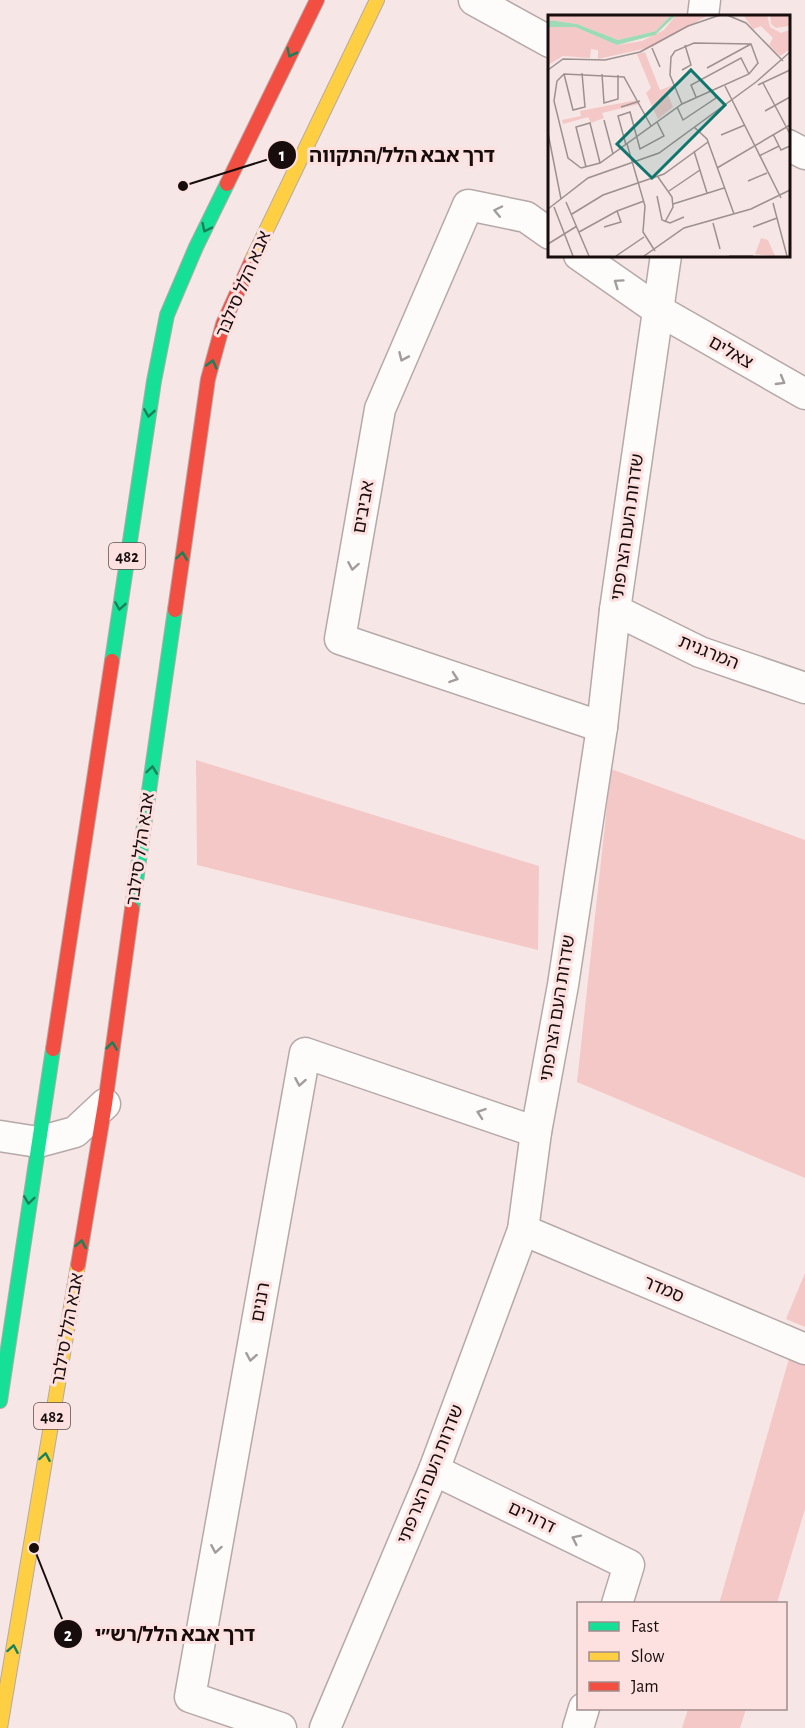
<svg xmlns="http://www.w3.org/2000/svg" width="805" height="1728" viewBox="0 0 805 1728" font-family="'Alegreya Sans','Noto Sans Hebrew',sans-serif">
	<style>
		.green { fill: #f4c8c7 }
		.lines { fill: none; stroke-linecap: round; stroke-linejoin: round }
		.street-casing { stroke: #b5a9a8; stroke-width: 33 }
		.fast-casing { stroke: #b5a9a8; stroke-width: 16 }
		.slow-casing { stroke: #b5a9a8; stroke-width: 16 }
		.jam-casing { stroke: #b5a9a8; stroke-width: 16 }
		.street { stroke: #fefbfb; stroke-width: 30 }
		.fast { stroke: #16e098; stroke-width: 14 }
		.slow { stroke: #ffcf43; stroke-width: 14 }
		.jam { stroke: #f24e42; stroke-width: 14 }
		.oneway { stroke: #178159 }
		.oneway2 { stroke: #a29c9c }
		.labels { text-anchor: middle; stroke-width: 6; stroke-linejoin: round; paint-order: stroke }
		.shield { fill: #fce1e0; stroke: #5c4d4c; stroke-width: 1.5 }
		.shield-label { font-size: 16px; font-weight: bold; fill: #180d0d }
		.street-label { font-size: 18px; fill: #180d0d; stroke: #fce1e0 }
		.inset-road { fill: none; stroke: #9d908f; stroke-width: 1.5 }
		.view { fill: #0f766e; fill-opacity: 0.15; stroke: #0f766e; stroke-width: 3 }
		.inset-edge { fill: none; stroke: #180d0d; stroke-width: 3 }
		.leader { fill: none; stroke: #180d0d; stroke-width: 2 }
		.callout-dot { fill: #180d0d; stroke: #fce1e0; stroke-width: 2 }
		.mark-label { font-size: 18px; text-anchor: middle; font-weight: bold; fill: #fff }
		.callout-label { font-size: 20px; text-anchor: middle; font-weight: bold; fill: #180d0d; stroke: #fce1e0; stroke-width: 6; stroke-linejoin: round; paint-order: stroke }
	</style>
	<rect width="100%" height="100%" fill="#f6e7e6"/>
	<!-- green -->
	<g class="green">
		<polygon points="196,760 539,866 538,950 197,865"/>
		<polygon points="611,769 805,840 805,1178 577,1082"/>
		<polygon points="805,1273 805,1327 786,1319"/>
		<polygon points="790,1355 805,1362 805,1509 777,1603 719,1604"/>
		<polygon points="688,1709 688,1708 746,1709 740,1728 682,1728"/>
	</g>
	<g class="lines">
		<defs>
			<g id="street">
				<polyline points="474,0 550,42"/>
				<polyline points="703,16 705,0"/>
				<polyline points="788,145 805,154"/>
				<polyline points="550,234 526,217 468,205 380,409 340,639 602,727"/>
				<polyline points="579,255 658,310 805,394"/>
				<polyline points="615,610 700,652 805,688"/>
				<polyline points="0,1136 38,1142 75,1132 105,1104"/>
				<polyline points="523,1230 805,1349"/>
				<polyline points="434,1470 629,1565 617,1604"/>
				<polyline points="281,1728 190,1697 305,1053 536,1132"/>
				<polyline points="325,1728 434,1470 523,1230 536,1132 563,985 602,727 615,610 666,255"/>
				<polyline points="578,1728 584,1708"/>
			</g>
			<g id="fast">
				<polyline points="112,661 154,381 167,315 196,247 227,184"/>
				<polyline points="132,909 175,610"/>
				<polyline points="0,1401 53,1049"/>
			</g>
			<g id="slow">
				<polyline points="251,262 377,0"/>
				<polyline points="0,1728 78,1265"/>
			</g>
			<g id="jam">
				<polyline points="227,184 317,0"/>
				<polyline points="175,610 208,379 223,324 251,262"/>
				<polyline points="53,1049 112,661"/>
				<polyline points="78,1265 105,1104 132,909"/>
			</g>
		</defs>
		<!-- street casing -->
		<use href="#street" class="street-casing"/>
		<!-- fast casing -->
		<use href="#fast" class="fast-casing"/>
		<!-- slow casing -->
		<use href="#slow" class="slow-casing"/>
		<!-- jam casing -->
		<use href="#jam" class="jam-casing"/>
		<!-- street -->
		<use href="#street" class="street"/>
		<!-- fast -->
		<use href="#fast" class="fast"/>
		<!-- slow -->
		<use href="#slow" class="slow"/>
		<!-- jam -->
		<use href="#jam" class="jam"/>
	</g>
	<!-- one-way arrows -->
	<defs><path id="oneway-chevron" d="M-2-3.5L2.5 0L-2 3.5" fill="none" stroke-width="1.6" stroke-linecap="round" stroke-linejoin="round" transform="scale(1.5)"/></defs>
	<g class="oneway">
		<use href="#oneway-chevron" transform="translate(291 53) rotate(116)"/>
		<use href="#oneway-chevron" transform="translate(206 228) rotate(116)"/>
		<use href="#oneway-chevron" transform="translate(212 364) rotate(-75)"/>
		<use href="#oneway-chevron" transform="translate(149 413) rotate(99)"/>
		<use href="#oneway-chevron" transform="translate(182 556) rotate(-82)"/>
		<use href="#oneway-chevron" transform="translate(120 606) rotate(99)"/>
		<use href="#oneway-chevron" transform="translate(152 770) rotate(-82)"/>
		<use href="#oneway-chevron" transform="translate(112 1046) rotate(-83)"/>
		<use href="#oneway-chevron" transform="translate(29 1200) rotate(98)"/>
		<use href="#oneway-chevron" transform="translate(81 1244) rotate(-80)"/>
		<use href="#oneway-chevron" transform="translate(45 1457) rotate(-80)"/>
		<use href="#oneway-chevron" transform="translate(13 1649) rotate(-80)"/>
	</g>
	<g class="oneway2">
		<use href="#oneway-chevron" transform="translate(498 211) rotate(-168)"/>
		<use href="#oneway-chevron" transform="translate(618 283) rotate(-145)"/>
		<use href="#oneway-chevron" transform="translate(403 357) rotate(114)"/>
		<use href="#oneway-chevron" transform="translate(781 381) rotate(30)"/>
		<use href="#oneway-chevron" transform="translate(353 566) rotate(100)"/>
		<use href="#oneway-chevron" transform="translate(454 678) rotate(19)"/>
		<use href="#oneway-chevron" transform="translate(300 1082) rotate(100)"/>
		<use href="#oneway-chevron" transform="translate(481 1113) rotate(-161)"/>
		<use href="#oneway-chevron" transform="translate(251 1357) rotate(100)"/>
		<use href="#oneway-chevron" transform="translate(576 1539) rotate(-154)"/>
		<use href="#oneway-chevron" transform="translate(216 1549) rotate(100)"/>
	</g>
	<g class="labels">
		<!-- shield labels -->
		<g class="shield">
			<rect x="109" y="543" width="36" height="26" rx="4.5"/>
			<rect x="34" y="1403" width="36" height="26" rx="4.5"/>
		</g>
		<g class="shield-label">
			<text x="127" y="562">482</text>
			<text x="52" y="1422">482</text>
		</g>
		<!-- street labels -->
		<g class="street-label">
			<text transform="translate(243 284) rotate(-67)" y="6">אבא הלל סילבר</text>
			<text transform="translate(731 352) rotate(30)" y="6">צאלים</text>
			<text transform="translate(363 507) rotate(-80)" y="6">אביבים</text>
			<text transform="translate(627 527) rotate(-82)" y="6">שדרות העם הצרפתי</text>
			<text transform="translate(709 652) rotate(22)" y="6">המרגנית</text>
			<text transform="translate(140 849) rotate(-82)" y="6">אבא הלל סילבר</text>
			<text transform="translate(557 1008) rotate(-81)" y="6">שדרות העם הצרפתי</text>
			<text transform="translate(664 1289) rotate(23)" y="6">סמדר</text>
			<text transform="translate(260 1302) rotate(-80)" y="6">רננים</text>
			<text transform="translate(67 1329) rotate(-80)" y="6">אבא הלל סילבר</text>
			<text transform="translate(430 1474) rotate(-68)" y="6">שדרות העם הצרפתי</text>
			<text transform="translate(532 1517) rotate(26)" y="6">דרורים</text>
		</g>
	</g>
	<!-- overview -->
	<g transform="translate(548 15)">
		<rect width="242" height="242" fill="#f6e7e6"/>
		<path d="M 0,0 L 123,0 L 108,16 L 70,25 L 29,9 L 0,5 ZM 128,0 L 159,1 L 104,32 L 50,44 L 50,35 L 43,34 L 42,43 L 15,41 L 0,50 L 0,12 L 27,12 L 69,30 L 94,26 L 116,15 ZM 195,0 L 219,0 L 222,12 L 233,18 L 241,15 L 241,35 L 232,41 L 221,30 L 225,23 L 213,11 L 205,14 ZM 222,0 L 241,0 L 241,11 L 228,13 L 223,9 ZM 97,37 L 112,75 L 125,70 L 126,74 L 119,77 L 125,92 L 110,104 L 98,78 L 103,73 L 89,39 ZM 89,85 L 91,89 L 54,98 L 56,103 L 43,108 L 40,102 L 15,109 L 14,105 L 33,101 L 32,96 ZM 213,223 L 220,225 L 227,241 L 207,239 Z" fill="#f4c8c7"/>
		<path d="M 123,0 L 128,0 L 107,20 L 69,30 L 27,12 L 0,12 L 0,5 L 29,9 L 70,25 L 108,16 Z" fill="#9edab6"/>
		<path class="inset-road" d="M 179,0 L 198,8 L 235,46M 104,33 L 112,52M 159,53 L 203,29M 0,55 L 15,44 L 57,45 L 92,37 L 140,11 L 172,0M 134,55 L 143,50 L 137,30M 16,59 L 25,95 L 37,92 L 34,58M 54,59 L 56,88 L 70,84 L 70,60M 215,68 L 242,119M 210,70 L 242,55M 177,71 L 233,183M 148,82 L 143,70 L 193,43 L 201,59M 73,92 L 92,86M 129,92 L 135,105 L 168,83 L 164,75M 217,96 L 242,82M 56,105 L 65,139M 146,112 L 159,124 L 186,199M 0,118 L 13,184M 225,119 L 233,135 L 242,131M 173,120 L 197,110M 79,129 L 97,191 L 95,217 L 107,236M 78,130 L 70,101 L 82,97 L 92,134 L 116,121 L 109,107M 146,136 L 159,178M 211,141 L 231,131M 38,152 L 28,112 L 42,108 L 52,148M 33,153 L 52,148 L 134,89 L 201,59 L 210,48 L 203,29 L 146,28 L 127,36 L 123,42 L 122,60 L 134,89M 33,153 L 20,143 L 6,86 L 9,66 L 16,59 L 76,62 L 103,111M 169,153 L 242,110M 110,162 L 124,182 L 125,192 L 117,207M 200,166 L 219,158M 121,176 L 152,155M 109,181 L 114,205 L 122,208 L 136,202M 18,187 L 41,241M 225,188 L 239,241M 125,189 L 176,173M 6,192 L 25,241M 0,194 L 40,163 L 111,138 L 208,67 L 242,37M 24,199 L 55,180 L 116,159 L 160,127M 165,208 L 172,234M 56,212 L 73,207 L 69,196M 205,212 L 229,203M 31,217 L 69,196 L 96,186M 0,229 L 29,211M 68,241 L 96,222M 96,241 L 136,213 L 203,194 L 242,175M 181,241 L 205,241"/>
		<path class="view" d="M 143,55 L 177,90 L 104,163 L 69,129 Z"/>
		<rect width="242" height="242" class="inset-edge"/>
	</g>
	<!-- callouts -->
	<path class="leader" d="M183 186L282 155M34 1548L68 1634"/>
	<g class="callout-dot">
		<circle cx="183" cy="186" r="6"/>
		<circle cx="34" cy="1548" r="6"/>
		<circle cx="282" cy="155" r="15"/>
		<circle cx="68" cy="1634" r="15"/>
	</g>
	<g class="mark-label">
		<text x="282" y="161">1</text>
		<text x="68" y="1641">2</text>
	</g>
	<g class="callout-label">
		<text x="402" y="162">דרך אבא הלל/התקווה</text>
		<text x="175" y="1641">דרך אבא הלל/רש״י</text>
	</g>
	<!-- legend -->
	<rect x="577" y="1602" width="210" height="108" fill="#fce1e0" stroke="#a18c8c" stroke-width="1.5"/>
	<rect x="589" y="1622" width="30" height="9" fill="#16e098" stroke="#a18c8c" stroke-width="1.5"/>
	<text x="631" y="1632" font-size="18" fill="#180d0d">Fast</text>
	<rect x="589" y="1652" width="30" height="9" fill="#ffcf43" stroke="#a18c8c" stroke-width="1.5"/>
	<text x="631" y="1662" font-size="18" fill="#180d0d">Slow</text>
	<rect x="589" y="1682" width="30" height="9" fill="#f24e42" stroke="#a18c8c" stroke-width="1.5"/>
	<text x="631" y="1692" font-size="18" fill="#180d0d">Jam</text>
</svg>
